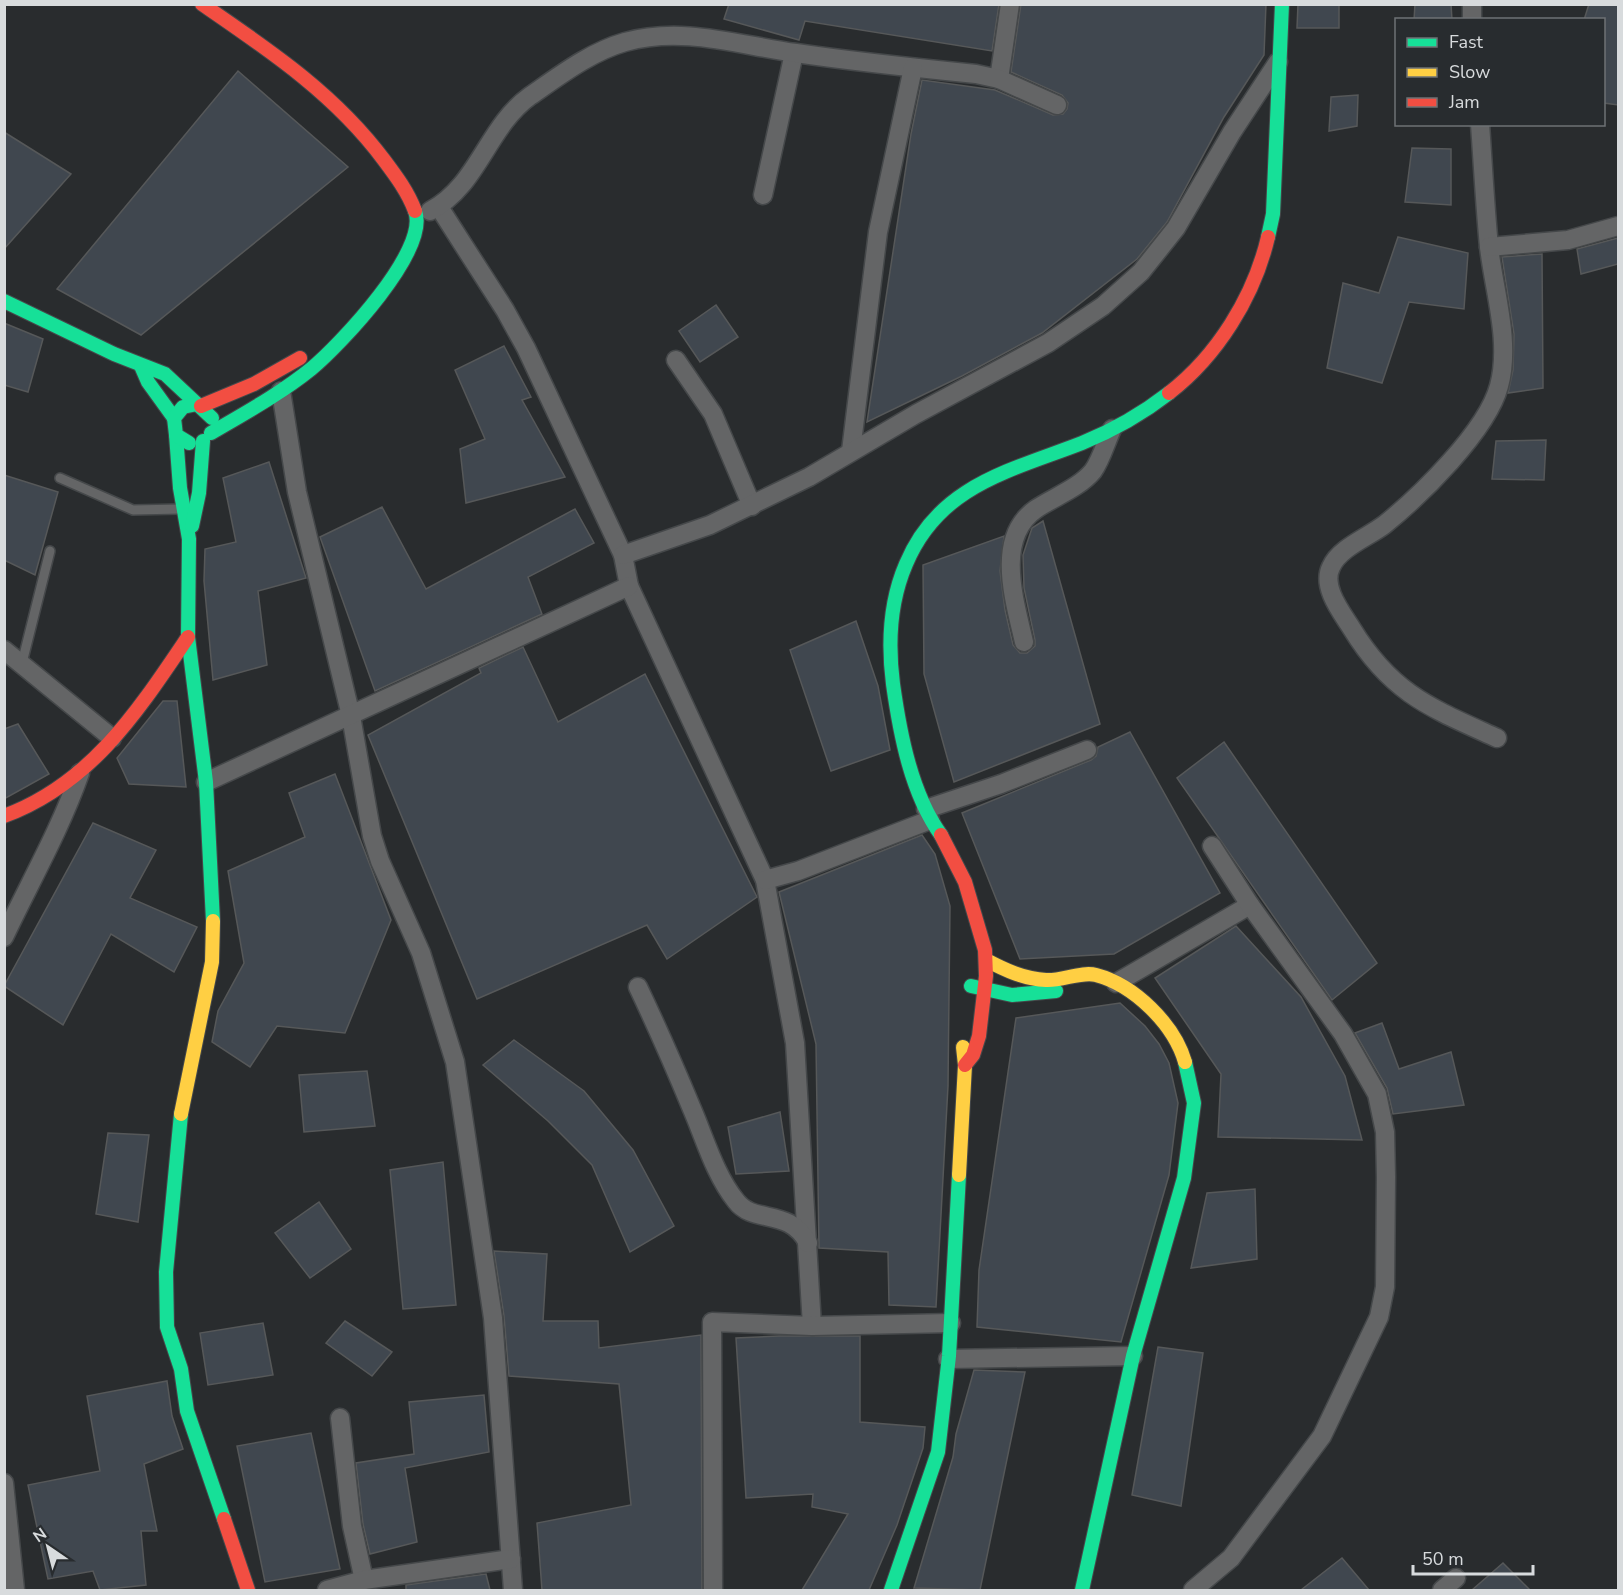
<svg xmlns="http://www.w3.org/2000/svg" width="1623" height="1595" viewBox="0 0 1623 1595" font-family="'Nunito Sans',sans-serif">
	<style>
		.building { fill: #40474f; stroke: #565859; stroke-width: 1.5 }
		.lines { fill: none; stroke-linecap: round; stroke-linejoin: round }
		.lane-casing { stroke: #45484a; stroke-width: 12 }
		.street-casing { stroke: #45484a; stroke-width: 21 }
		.fast-casing { stroke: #45484a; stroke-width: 16 }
		.slow-casing { stroke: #45484a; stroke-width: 16 }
		.jam-casing { stroke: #45484a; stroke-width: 16 }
		.lane { stroke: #646566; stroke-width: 9 }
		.street { stroke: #646566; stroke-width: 18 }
		.fast { stroke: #16e098; stroke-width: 14 }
		.slow { stroke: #ffcf43; stroke-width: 14 }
		.jam { stroke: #f24e42; stroke-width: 14 }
	</style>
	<rect width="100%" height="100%" fill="#292c2e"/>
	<!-- building -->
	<g class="building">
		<polygon points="729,4 999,4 992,51 805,21 799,40 724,19"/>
		<polygon points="1021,4 1266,4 1264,55 1224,117 1167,222 1137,259 1042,333 962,376 867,422 911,134 922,80 995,90 1053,115 1063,114 1067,109 1068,103 1062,95 1011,72"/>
		<polygon points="1298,4 1339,4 1339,28 1297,28"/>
		<polygon points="1415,4 1451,4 1452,20 1414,20"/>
		<polygon points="1589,4 1618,4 1618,105 1604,103 1604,20 1584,20"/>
		<polygon points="238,71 348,167 141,335 57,289"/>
		<polygon points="1358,95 1357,126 1329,131 1331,97"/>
		<polygon points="4,132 71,174 4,249"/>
		<polygon points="1412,148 1451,149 1451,205 1405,202"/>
		<polygon points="1398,237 1468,253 1464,309 1409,302 1382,383 1327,368 1343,283 1379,293"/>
		<polygon points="1618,238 1618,264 1581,274 1577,249"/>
		<polygon points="1542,254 1543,388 1508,393 1513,370 1514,334 1502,257"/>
		<polygon points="716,305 738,337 700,362 679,331"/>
		<polygon points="4,323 43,339 28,392 4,385"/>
		<polygon points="504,346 531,397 522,400 565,477 466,503 460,449 485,439 455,370"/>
		<polygon points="1546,440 1544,480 1492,479 1496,441"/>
		<polygon points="269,462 306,578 258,591 267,665 213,680 204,581 205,549 236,542 223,478"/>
		<polygon points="4,475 58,492 35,575 4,560"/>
		<polygon points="382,507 426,589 575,509 594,543 528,577 542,614 375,691 320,537"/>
		<polygon points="1043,521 1100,724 954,782 924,674 923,565 1004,536 1000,571 1005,610 1013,645 1020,653 1027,653 1035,646 1035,640 1024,588 1023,555 1032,528"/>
		<polygon points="856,621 878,686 890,750 831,771 790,650"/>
		<polygon points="523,647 558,722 645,674 757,897 667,959 647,925 477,999 368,735 481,673 479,668"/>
		<polygon points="163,701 177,701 186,787 129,784 117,758"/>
		<polygon points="18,724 49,774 4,799 4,729"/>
		<polygon points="1130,732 1220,893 1114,954 1020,959 962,813 1091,760 1096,756 1098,747"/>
		<polygon points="1224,742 1377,963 1332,1000 1177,778"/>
		<polygon points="335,774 391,920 345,1033 277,1026 250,1067 212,1042 218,1011 244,963 228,871 305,837 289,793"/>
		<polygon points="93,823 156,850 130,898 197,927 174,972 111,934 63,1025 4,986"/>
		<polygon points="922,835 935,854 950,906 948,1086 936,1307 889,1305 888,1252 819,1248 816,1044 779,892"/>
		<polygon points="1236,926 1301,997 1345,1076 1362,1140 1218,1137 1221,1074 1155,978"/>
		<polygon points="1120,1003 1145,1026 1159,1044 1169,1063 1178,1103 1169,1175 1121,1342 977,1327 979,1270 1016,1018"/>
		<polygon points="1382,1023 1399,1069 1451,1052 1464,1105 1393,1114 1387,1088 1355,1033"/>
		<polygon points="514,1040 584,1091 633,1150 674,1226 630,1252 592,1165 548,1121 483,1065"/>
		<polygon points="367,1071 375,1126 304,1132 299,1075"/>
		<polygon points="780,1112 789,1171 736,1174 728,1127"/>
		<polygon points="108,1133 149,1135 138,1222 96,1214"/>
		<polygon points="443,1162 456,1305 403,1309 390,1170"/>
		<polygon points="1255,1189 1257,1259 1191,1268 1207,1193"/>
		<polygon points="319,1202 351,1249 310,1278 275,1233"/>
		<polygon points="494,1251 547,1254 543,1321 598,1321 599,1348 701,1335 702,1590 542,1590 537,1523 631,1505 619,1384 509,1376 504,1316"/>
		<polygon points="345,1321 392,1352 372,1376 326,1343"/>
		<polygon points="263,1323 273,1375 208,1385 200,1333"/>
		<polygon points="779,1336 860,1336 860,1422 925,1427 923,1448 897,1525 869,1590 802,1590 848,1514 812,1507 813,1494 746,1498 736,1338"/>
		<polygon points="1158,1347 1203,1353 1181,1506 1132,1495"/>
		<polygon points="974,1370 1025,1372 980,1590 914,1588 953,1457 956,1434"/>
		<polygon points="167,1381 172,1416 183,1449 144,1464 157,1531 141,1531 146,1585 100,1590 93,1571 48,1579 28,1485 100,1471 87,1396"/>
		<polygon points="484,1395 489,1452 405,1468 417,1542 370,1554 363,1524 356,1463 414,1454 409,1402"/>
		<polygon points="311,1433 340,1569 265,1582 237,1446"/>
		<polygon points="1342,1558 1369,1590 1301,1590"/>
		<polygon points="1503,1563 1530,1590 1472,1590"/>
		<polygon points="486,1574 490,1590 406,1590 406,1585"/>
	</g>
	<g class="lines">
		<defs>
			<g id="lane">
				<polyline points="60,478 133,510 180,509"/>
				<polyline points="22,663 50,551"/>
			</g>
			<g id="street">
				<polyline points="1472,4 1472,20"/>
				<polyline points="999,79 1010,4"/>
				<path d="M 1480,124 C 1483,165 1485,206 1489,247 C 1494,291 1511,342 1499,386 C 1487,431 1420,496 1384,525 C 1368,537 1339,548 1331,567 C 1321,587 1342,613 1352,629 C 1392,694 1431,708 1497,738"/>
				<polyline points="763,195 794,53"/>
				<polyline points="439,207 505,310 526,348 623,555 629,586 765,880 795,1043 812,1326"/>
				<path d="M 430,211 C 478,186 487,127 530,96 C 559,76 590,52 625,42 C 683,26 738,45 796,53 C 856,62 916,68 976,74 L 999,79 L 1057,105"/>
				<polyline points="1489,247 1568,240 1618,226"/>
				<polyline points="676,360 713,414 752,506"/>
				<polyline points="281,391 297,492 351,716 372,836 380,861 421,953 455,1062 493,1318 513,1590"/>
				<polyline points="851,451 878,232 913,68"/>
				<polyline points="623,555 710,525 809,477 916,414 1048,343 1103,306 1141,272 1176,228 1232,132 1278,62"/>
				<path d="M 1024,642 C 1015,602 994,538 1036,509 C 1054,497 1079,488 1093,471 C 1101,460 1106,442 1112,429"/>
				<polyline points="4,650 112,738"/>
				<polyline points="206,782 629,586"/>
				<polyline points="926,809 1001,784 1087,750"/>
				<polyline points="765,880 798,871 930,820"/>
				<path d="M 4,937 C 30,882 60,830 80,773"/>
				<polyline points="1116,983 1250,905"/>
				<path d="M 638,987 C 657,1027 675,1068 692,1109 C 705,1139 715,1175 736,1201 C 754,1225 789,1207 808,1243"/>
				<polyline points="948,1359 1133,1356"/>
				<polyline points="340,1418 352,1526 364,1580"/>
				<polyline points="4,1483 15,1590"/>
				<polyline points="327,1590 364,1580 511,1559"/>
				<polyline points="713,1590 712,1322 812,1326 951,1323"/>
				<polyline points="1193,1590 1231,1558 1322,1436 1379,1317 1385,1287 1386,1177 1385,1132 1377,1094 1343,1034 1250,905 1212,846"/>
				<polyline points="1442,1590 1456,1578"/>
			</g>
			<g id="fast">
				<polyline points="1268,237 1273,214 1282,4"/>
				<polyline points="4,301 114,354 165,374 212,418"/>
				<polyline points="141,366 148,382 174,418"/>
				<path d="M 211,433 C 245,413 280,394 311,369 C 340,345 430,250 415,211"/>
				<polyline points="176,435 180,488 189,539 188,637 206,782 213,921"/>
				<polyline points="189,443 176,435 174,418 183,407 197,404"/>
				<polyline points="192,526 199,493 203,441"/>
				<path d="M 941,835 C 911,793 900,734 893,684 C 888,645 890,601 906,564 C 939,485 1010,471 1082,443 C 1114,430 1142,414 1169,393"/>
				<polyline points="971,986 1012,995 1056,991"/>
				<polyline points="181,1114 166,1272 167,1327 181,1369 187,1411 224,1519"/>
				<polyline points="891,1590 938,1452 949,1356 959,1175"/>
				<polyline points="1082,1590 1133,1356 1184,1178 1194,1103 1185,1062"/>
			</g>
			<g id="slow">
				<path d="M 986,960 C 1005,970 1024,979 1046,980 C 1062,981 1082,971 1096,975 C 1134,985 1174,1024 1185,1062"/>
				<polyline points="181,1114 212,962 213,921"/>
				<polyline points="959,1175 965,1065 963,1047"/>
			</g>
			<g id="jam">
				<path d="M 202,4 C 269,50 335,94 384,160 C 396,176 408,192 415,211"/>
				<path d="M 1169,393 C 1217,356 1254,297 1268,237"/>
				<polyline points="201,406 254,384 300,358"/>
				<path d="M 4,816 C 91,784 138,711 188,637"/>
				<polyline points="941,835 965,882 985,950 986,976 979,1036 973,1055 965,1065"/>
				<polyline points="224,1519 248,1590"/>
			</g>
		</defs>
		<!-- lane casing -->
		<use href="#lane" class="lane-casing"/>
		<!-- street casing -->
		<use href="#street" class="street-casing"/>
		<!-- fast casing -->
		<use href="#fast" class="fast-casing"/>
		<!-- slow casing -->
		<use href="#slow" class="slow-casing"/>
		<!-- jam casing -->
		<use href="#jam" class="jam-casing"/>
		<!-- lane -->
		<use href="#lane" class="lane"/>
		<!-- street -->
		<use href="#street" class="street"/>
		<!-- fast -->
		<use href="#fast" class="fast"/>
		<!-- slow -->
		<use href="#slow" class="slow"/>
		<!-- jam -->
		<use href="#jam" class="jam"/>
	</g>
	<!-- border -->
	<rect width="1623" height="1595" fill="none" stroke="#d8dbdd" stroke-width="12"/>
	<!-- legend -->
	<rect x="1395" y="18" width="210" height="108" fill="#282c2f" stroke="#6e7275" stroke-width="1.5"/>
	<rect x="1407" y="38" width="30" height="9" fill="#16e098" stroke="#6e7275" stroke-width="1.5"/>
	<text x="1449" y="48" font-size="18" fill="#d8dbdd">Fast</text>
	<rect x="1407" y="68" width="30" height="9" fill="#ffcf43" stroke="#6e7275" stroke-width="1.5"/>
	<text x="1449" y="78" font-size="18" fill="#d8dbdd">Slow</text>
	<rect x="1407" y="98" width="30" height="9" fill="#f24e42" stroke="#6e7275" stroke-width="1.5"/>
	<text x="1449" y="108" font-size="18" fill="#d8dbdd">Jam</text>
	<!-- north arrow -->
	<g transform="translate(48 1547) rotate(325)" stroke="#282c2f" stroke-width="4.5" paint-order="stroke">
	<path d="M0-4.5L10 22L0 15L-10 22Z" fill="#d8dbdd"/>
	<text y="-9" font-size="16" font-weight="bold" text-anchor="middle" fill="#d8dbdd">N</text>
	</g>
	<!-- scale -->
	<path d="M1413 1565v9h120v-9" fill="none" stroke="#d8dbdd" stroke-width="3"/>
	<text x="1422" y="1565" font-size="18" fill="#d8dbdd" stroke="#282c2f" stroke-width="4.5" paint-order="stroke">50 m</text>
</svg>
